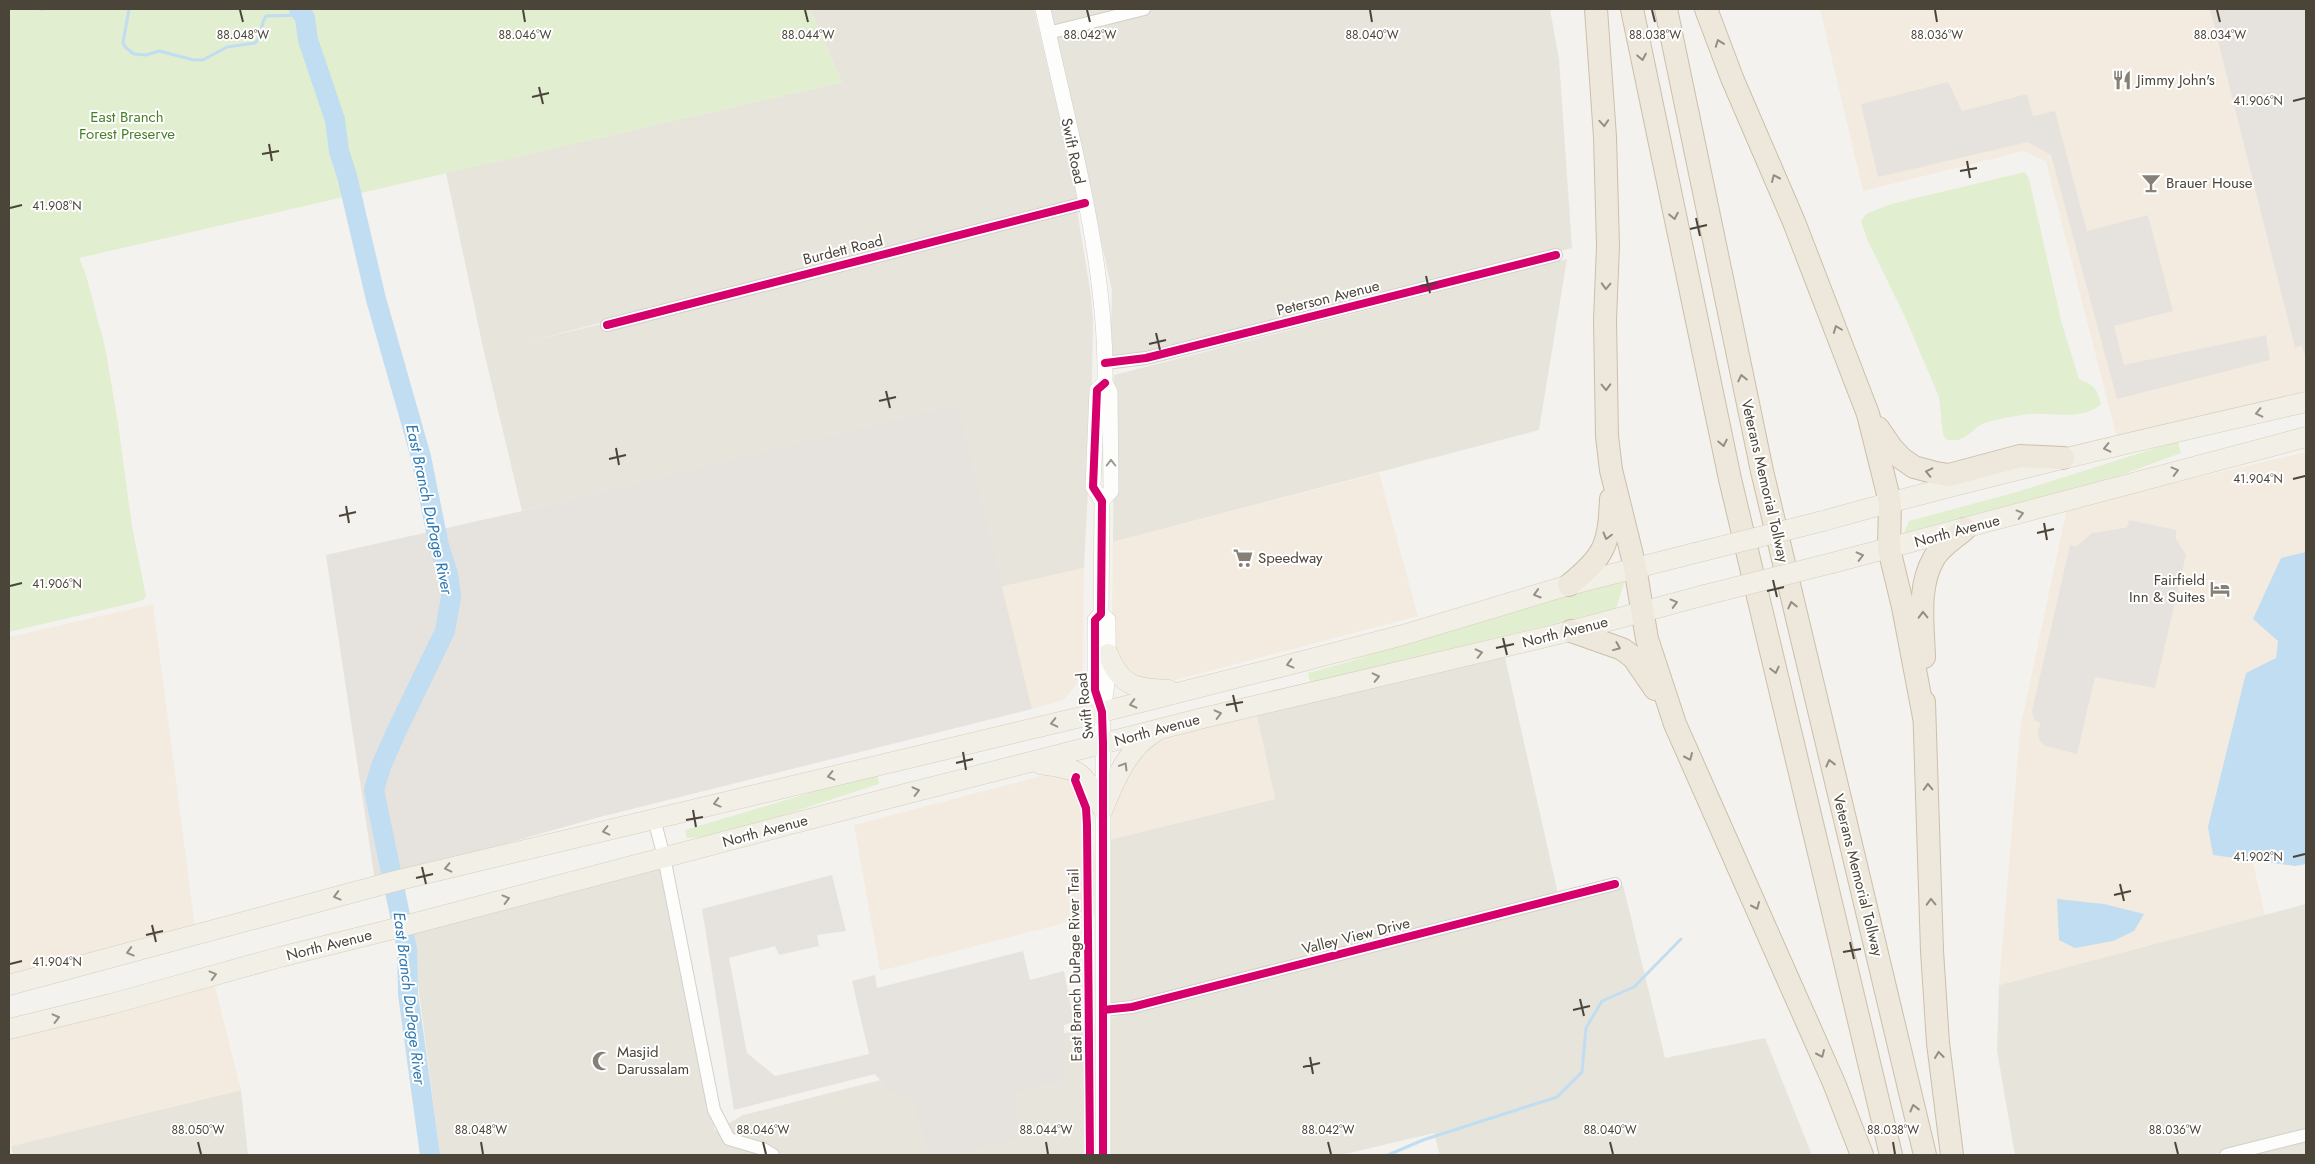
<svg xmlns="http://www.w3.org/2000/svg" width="2315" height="1164" viewBox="0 0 2315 1164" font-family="Jost,sans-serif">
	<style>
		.residential { fill: #e7e4dc }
		.commercial { fill: #f3ebdf }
		.industrial { fill: #e6e2de }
		.green { fill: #e1eecf }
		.parking { fill: #e6e3df }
		.water { fill: #c0ddf1 }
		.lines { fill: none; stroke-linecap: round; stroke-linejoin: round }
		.stream { stroke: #c0ddf1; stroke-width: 3 }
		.river { stroke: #c0ddf1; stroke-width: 20 }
		.minor-casing { stroke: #d2d0cb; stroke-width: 14 }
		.tertiary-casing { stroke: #d2d0cb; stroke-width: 16 }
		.primary-casing { stroke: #d6cebb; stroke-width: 21 }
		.motorway-casing { stroke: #ccbfa9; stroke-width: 24 }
		.minor { stroke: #fdfdfc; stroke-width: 12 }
		.tertiary { stroke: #fdfdfc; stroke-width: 15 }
		.primary { stroke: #f2efe6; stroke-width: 20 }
		.motorway { stroke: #ede8db; stroke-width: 22 }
		.primary-bridge-casing { stroke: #d6cebb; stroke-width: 21; stroke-linecap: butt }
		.primary-bridge { stroke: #f2efe6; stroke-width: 20 }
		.cycleway-casing { stroke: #fff; stroke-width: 11 }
		.cycleway { stroke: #d6006c; stroke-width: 8 }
		.oneway { stroke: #948e82 }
		.oneway2 { stroke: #969187 }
		.oneway3 { stroke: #9b9791 }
		.ticks { fill: none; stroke: #4b4439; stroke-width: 2 }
		.labels { text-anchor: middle; stroke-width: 4; stroke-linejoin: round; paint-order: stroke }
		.poi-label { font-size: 15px; fill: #4b4439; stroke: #fff; text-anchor: start }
		.park-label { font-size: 15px; fill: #4a7f2a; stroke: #fff }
		.street-label { font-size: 15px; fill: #4b4439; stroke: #fff }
		.water-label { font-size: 16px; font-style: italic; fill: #2e7ab2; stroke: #fff }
		.ticks-label { font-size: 12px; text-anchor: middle; fill: #4b4439; stroke: #fff; stroke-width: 4; stroke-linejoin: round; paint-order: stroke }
	</style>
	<rect width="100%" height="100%" fill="#f4f2ee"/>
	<!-- residential -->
	<g class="residential">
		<polygon points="810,9 1034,9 1079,200 530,341 1077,210 1091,296 1093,321 1091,429 1084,568 1000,587 956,406 522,511 484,352 446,173 842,82"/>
		<polygon points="1049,9 1550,9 1559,59 1572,248 1110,363 1112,290"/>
		<polygon points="1567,259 1539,430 1113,542 1114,375"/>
		<polygon points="1504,653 1558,894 1108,1008 1108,840 1275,799 1255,708"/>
		<polygon points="659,864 715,1131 743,1115 1097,1025 1098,1155 440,1155 411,929"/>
		<polygon points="1623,885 1665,1058 1765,1038 1812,1155 1440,1155 1434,1133 1341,1155 1110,1155 1108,1018"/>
		<polygon points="2306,904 2306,1131 2212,1155 2015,1155 1997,1051 1999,985"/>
		<polygon points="241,1090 248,1155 13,1155 11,1146"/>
		<polygon points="2306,1140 2306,1155 2246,1155"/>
	</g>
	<!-- commercial -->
	<g class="commercial">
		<polygon points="1820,9 2306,9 2306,391 2117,438 2046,162 2024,151 1863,191"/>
		<polygon points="2306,452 2306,705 2248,841 2265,915 1999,985 2020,729 2067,508"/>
		<polygon points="1379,473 1418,616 1171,681 1141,682 1116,658 1112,614 1113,542"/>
		<polygon points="1084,568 1083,667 1076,685 1065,699 1032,709 1000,587"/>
		<polygon points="153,604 195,927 9,979 9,637"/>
		<polygon points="1255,708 1275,799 1108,840 1109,805 1135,754 1165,736"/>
		<polygon points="1056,772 1068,772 1090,801 1099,914 880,971 854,825"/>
		<polygon points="213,979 241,1090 11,1146 9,1137 9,1031"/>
	</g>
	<!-- industrial -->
	<polygon class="industrial" points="957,405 1032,709 596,818 375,881 326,555 522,511"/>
	<!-- green -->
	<g class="green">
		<polygon points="9,9 810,9 842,82 79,258 86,275 105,347 118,423 132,526 146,597 141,601 9,632"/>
		<path d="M 2025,172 L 2029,179 L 2062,324 L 2079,379 C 2094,385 2097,389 2101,404 C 2080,423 2048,410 2022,415 C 2011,417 1996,419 1985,423 C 1970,429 1967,443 1947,440 L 1943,435 L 1939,397 L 1906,319 L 1868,241 L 1861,221 L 1866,214 L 1891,204 Z"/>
		<polygon points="2178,441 2181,453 2116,477 1904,533 1909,521 2017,492"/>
		<polygon points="1620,581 1624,583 1616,609 1310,682 1308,673 1348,662 1428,635"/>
		<polygon points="877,773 879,784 768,820 707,837 687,838 685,830"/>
	</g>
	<!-- parking -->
	<g class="parking">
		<polygon points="2210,9 2306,9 2306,354 2304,354 2302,345 2295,348"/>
		<polygon points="1948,82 1962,111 2027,94 2033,116 2055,111 2087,231 2148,215 2173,311 2114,326 2124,365 2266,335 2270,360 2117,399 2051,155 2028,142 1878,177 1861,104"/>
		<polygon points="2129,520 2176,530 2176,539 2186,555 2155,688 2095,677 2077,754 2046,746 2040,741 2038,733 2040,723 2034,720 2032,711 2070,545 2076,547 2092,533 2124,528 2127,527"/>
		<polygon points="832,875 846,931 817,935 819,946 779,955 775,946 729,958 747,1053 775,1076 869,1054 852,981 875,975 877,988 1023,951 1030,980 1064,971 1074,1022 1064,1025 1065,1080 1015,1092 1018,1139 951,1155 928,1155 913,1099 889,1092 875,1074 734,1110 702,909"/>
	</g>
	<!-- water -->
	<g class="water">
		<polygon points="2306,552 2306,864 2295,866 2213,855 2208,827 2246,673 2276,658 2278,641 2253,619 2281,558"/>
		<polygon points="2057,899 2104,904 2144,914 2134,931 2113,941 2075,948 2059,940"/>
	</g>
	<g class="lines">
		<!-- stream -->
		<g class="stream">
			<polyline points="40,9 44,9"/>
			<path d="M 129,9 L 123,43 L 126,48 L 134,54 L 146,55 L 159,51 L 194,60 L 203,60 L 227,47 L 255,43 C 263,36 260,24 266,16 L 302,15"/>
			<polyline points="1388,1155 1423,1140 1557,1097 1582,1072 1586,1028 1602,1001 1634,987 1681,939"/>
		</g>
		<!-- river -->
		<polyline class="river" points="299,9 305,18 308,40 335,120 339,151 347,176 376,299 421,457 439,546 448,574 451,597 445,631 397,730 381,766 374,790 407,949 408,994 430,1155"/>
		<defs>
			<g id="minor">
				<polyline points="1048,33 1144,9"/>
				<polyline points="607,325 1085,203"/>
				<polyline points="1105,363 1146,358 1556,255"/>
				<polyline points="654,819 664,857 714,1110 729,1139 763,1149 773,1155"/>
				<polyline points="1103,1010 1132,1007 1615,884"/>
				<polyline points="2226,1155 2306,1135"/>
			</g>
			<g id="tertiary">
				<path d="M 1043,9 C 1069,130 1107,259 1105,383 L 1110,392 L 1111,491 L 1102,501"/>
				<path d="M 1101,614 L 1108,620 C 1108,652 1110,681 1102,712"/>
				<polyline points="1103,1155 1103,743 1102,712 1095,690 1095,620 1101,614 1102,501 1093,487 1097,390 1105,383"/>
			</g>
			<g id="primary">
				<path d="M 1823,521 C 1983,476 2145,439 2306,402"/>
				<polyline points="1832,563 2306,437"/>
				<path d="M 1108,654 C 1121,687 1136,689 1169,690"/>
				<path d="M 1040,764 C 1085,770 1081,771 1103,809"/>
				<path d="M 1103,809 C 1114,781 1128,748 1155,732"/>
				<polyline points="9,985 399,880 1102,712 1288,665 1403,635 1569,585 1695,553"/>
				<polyline points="9,1029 111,1004 280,957 385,931 905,794 1203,718 1571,631 1705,595"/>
			</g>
			<g id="motorway">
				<polyline points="1596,9 1605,137 1608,246 1605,320 1607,436 1611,470 1635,567 1647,639 1675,724 1834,1083 1862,1155"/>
				<polyline points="1632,9 1730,479 1891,1155"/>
				<polyline points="1666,9 1762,471 1925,1155"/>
				<polyline points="1706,9 1732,78 1794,222 1868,414 1890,502 1889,549 1903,607 1924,717"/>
				<polyline points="1878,428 1891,447 1901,458 1914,467 1936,473 1949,475 2020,456 2063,458"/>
				<path d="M 1569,585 C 1605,556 1609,545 1611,499"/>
				<polyline points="1571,631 1622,649 1633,657 1655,689"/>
				<path d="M 1924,657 C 1923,625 1917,587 1934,558 C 1941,546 1955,538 1965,529"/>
				<polyline points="1924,702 1932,951 1938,1043 1952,1155"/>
			</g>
		</defs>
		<!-- minor casing -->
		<use href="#minor" class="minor-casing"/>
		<!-- tertiary casing -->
		<use href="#tertiary" class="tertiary-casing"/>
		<!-- primary casing -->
		<use href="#primary" class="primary-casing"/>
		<!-- motorway casing -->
		<use href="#motorway" class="motorway-casing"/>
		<!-- minor -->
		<use href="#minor" class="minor"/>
		<!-- tertiary -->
		<use href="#tertiary" class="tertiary"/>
		<!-- primary -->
		<use href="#primary" class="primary"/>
		<!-- motorway -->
		<use href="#motorway" class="motorway"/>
		<defs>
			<g id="primary-bridge">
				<polyline points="1695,553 1823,521"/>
				<polyline points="1705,595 1832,563"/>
			</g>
		</defs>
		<!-- primary-bridge casing -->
		<use href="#primary-bridge" class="primary-bridge-casing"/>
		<!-- primary-bridge -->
		<use href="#primary-bridge" class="primary-bridge"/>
		<defs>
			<g id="cycleway">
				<polyline points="607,325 1085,203"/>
				<polyline points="1105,363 1146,358 1556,255"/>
				<polyline points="1076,777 1075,780 1086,808 1087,825 1090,1155"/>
				<polyline points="1103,1010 1132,1007 1615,884"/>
				<polyline points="1103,1155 1103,743 1102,712 1095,690 1095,620 1101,614 1102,501 1093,487 1097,390 1105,383"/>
			</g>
		</defs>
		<!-- cycleway casing -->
		<use href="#cycleway" class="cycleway-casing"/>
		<!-- cycleway -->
		<use href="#cycleway" class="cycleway"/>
	</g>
	<!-- one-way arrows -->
	<defs><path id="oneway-chevron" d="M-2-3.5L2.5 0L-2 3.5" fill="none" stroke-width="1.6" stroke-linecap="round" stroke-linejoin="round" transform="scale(1.25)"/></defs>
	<g class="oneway">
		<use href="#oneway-chevron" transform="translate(1719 43) rotate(-110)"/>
		<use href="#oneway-chevron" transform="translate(1642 57) rotate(79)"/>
		<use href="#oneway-chevron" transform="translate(1604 123) rotate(86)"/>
		<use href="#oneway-chevron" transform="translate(1775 178) rotate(-114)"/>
		<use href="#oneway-chevron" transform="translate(1674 216) rotate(79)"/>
		<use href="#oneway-chevron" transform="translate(1606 286) rotate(92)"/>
		<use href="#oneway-chevron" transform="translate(1837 329) rotate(-111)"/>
		<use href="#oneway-chevron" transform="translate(1742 378) rotate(-102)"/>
		<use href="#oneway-chevron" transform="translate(1606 387) rotate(89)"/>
		<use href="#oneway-chevron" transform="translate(1723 443) rotate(78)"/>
		<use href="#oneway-chevron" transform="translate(1929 472) rotate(-167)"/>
		<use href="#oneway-chevron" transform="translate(1607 536) rotate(105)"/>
		<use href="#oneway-chevron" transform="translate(1792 605) rotate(-103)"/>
		<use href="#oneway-chevron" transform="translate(1923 615) rotate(-91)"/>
		<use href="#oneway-chevron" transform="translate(1617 647) rotate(22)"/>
		<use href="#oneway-chevron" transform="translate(1775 670) rotate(77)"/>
		<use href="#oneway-chevron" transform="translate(1689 757) rotate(66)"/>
		<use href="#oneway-chevron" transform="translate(1830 763) rotate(-104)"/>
		<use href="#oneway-chevron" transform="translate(1928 787) rotate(-92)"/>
		<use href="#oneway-chevron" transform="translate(1931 902) rotate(-92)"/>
		<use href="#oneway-chevron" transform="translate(1756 906) rotate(66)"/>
		<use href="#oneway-chevron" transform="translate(1821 1054) rotate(66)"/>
		<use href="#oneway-chevron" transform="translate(1939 1055) rotate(-97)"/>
		<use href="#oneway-chevron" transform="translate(1914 1108) rotate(-104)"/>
	</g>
	<g class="oneway2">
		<use href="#oneway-chevron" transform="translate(2259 413) rotate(167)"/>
		<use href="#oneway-chevron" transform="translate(2107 448) rotate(167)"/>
		<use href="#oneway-chevron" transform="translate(2175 471) rotate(-15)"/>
		<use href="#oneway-chevron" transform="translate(2020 514) rotate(-15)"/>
		<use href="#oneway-chevron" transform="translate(1860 556) rotate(-14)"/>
		<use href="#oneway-chevron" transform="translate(1537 594) rotate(163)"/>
		<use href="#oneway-chevron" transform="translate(1674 603) rotate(-15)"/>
		<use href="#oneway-chevron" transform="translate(1479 653) rotate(-13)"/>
		<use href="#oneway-chevron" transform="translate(1290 664) rotate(165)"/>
		<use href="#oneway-chevron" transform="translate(1376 677) rotate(-13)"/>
		<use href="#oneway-chevron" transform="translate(1133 704) rotate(166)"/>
		<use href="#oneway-chevron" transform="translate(1218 714) rotate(-14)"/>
		<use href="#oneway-chevron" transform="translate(1054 723) rotate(167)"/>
		<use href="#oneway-chevron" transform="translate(1124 766) rotate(-59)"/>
		<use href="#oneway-chevron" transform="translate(831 776) rotate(167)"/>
		<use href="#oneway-chevron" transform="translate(916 791) rotate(-14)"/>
		<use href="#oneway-chevron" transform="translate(717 803) rotate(165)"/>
		<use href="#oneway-chevron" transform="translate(606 831) rotate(167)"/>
		<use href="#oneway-chevron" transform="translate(448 868) rotate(167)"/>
		<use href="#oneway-chevron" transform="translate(337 896) rotate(165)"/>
		<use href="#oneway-chevron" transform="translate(506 899) rotate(-15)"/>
		<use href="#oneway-chevron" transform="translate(130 952) rotate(164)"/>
		<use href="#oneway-chevron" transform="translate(213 975) rotate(-15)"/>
		<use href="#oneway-chevron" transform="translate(56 1018) rotate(-14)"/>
	</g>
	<use class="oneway3" href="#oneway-chevron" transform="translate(1111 463) rotate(-90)"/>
	<!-- ticks -->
	<path class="ticks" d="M 240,10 L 243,22M 523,10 L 525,22M 805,10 L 808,22M 1087,10 L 1090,22M 1370,10 L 1372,22M 1652,10 L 1655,22M 1935,10 L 1937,22M 2217,10 L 2220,22M 539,87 L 543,104M 532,97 L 549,93M 2293,101 L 2305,98M 269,144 L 272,161M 262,154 L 279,151M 1967,161 L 1970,178M 1960,171 L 1977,168M 10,208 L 22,205M 1696,218 L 1700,236M 1690,229 L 1707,225M 1426,276 L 1430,293M 1420,286 L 1437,283M 1156,333 L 1160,350M 1149,344 L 1166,340M 886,391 L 890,408M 879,401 L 896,397M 616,448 L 619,465M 609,459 L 626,455M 2293,479 L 2305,476M 346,506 L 349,523M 339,516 L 356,512M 2044,523 L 2047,540M 2037,533 L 2054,529M 1773,580 L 1777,597M 10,586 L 22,583M 1767,591 L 1784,587M 1503,638 L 1507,655M 1496,648 L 1514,644M 1233,695 L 1237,712M 1226,705 L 1243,702M 963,752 L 966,770M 956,763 L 973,759M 693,810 L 696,827M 686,820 L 703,817M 2293,857 L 2305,854M 422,867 L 426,884M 416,878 L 433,874M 2120,884 L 2124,901M 2114,895 L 2131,891M 152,925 L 156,942M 146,935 L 163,931M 1850,942 L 1854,959M 1843,952 L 1861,949M 10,964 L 22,961M 1580,999 L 1584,1016M 1573,1010 L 1590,1006M 1310,1057 L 1313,1074M 1303,1067 L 1320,1063M 198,1142 L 201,1154M 481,1142 L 483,1154M 763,1142 L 766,1154M 1046,1142 L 1048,1154M 1328,1142 L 1331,1154M 1610,1142 L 1613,1154M 1893,1142 L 1895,1154M 2175,1142 L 2178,1154"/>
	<!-- icons -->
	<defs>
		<symbol id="restaurant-bare" viewBox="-9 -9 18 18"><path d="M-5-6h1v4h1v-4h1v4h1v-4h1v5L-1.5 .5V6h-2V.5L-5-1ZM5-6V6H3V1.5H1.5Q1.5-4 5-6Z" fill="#868178" stroke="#fff" stroke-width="2.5" paint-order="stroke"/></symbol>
		<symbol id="bar-bare" viewBox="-9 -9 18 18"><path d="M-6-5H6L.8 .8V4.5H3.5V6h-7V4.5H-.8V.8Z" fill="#868178" stroke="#fff" stroke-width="2.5" paint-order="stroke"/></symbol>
		<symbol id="supermarket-bare" viewBox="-9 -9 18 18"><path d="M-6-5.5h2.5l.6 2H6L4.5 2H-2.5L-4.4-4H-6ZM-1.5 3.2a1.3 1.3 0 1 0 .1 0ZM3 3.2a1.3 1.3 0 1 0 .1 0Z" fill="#868178" stroke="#fff" stroke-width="2.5" paint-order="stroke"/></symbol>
		<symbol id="hotel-bare" viewBox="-9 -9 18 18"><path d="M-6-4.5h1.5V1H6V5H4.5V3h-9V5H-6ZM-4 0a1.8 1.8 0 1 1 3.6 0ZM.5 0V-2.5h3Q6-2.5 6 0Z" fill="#868178" stroke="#fff" stroke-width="2.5" paint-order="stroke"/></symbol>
		<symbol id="mosque-bare" viewBox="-9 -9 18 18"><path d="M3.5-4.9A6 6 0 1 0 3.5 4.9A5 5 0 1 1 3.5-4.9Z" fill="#868178" stroke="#fff" stroke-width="2.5" paint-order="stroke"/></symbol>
	</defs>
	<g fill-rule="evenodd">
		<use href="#restaurant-bare" x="2108" y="66" width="28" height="28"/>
		<use href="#bar-bare" x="2137" y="169" width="28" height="28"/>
		<use href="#supermarket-bare" x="1229" y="544" width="28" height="28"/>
		<use href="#hotel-bare" x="2206" y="575" width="28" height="28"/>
		<use href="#mosque-bare" x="588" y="1047" width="28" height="28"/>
	</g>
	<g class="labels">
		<!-- poi labels -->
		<g class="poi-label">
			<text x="2137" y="85">Jimmy John's</text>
			<text x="2166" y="188">Brauer House</text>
			<text x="1258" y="563">Speedway</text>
			<text x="2205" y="585" text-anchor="end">Fairfield<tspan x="2205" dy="17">Inn &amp; Suites</tspan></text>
			<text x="617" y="1057">Masjid<tspan x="617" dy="17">Darussalam</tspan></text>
		</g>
		<!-- park labels -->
		<g class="park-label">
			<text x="127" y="122">East Branch<tspan x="127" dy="17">Forest Preserve</tspan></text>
		</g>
		<!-- street labels -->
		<g class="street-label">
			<text transform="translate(1073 151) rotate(78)" y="5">Swift Road</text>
			<text transform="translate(843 250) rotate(-14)" y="5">Burdett Road</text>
			<text transform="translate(1328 298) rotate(-14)" y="5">Peterson Avenue</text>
			<text transform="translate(1765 481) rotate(77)" y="5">Veterans Memorial Tollway</text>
			<text transform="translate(1957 531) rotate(-15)" y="5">North Avenue</text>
			<text transform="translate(1565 632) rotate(-14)" y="5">North Avenue</text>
			<text transform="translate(1085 706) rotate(-96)" y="5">Swift Road</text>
			<text transform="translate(1157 730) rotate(-15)" y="5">North Avenue</text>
			<text transform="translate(765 831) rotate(-15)" y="5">North Avenue</text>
			<text transform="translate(1858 875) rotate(76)" y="5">Veterans Memorial Tollway</text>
			<text transform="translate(1356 936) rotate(-14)" y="5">Valley View Drive</text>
			<text transform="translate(329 945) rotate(-14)" y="5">North Avenue</text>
			<text transform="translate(1075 965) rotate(-91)" y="5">East Branch DuPage River Trail</text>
		</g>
		<!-- water labels -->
		<g class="water-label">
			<text transform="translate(430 509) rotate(78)" y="6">East Branch DuPage River</text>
			<text transform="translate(410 998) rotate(83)" y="6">East Branch DuPage River</text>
		</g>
	</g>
	<g class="ticks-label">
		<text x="243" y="39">88.048°W</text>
		<text x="525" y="39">88.046°W</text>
		<text x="808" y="39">88.044°W</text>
		<text x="1090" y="39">88.042°W</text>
		<text x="1372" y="39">88.040°W</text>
		<text x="1655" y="39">88.038°W</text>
		<text x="1937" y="39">88.036°W</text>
		<text x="2220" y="39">88.034°W</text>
		<text x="2258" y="105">41.906°N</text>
		<text x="57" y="210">41.908°N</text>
		<text x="2258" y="483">41.904°N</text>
		<text x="57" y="588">41.906°N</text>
		<text x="2258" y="861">41.902°N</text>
		<text x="57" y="966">41.904°N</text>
		<text x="198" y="1134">88.050°W</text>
		<text x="481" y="1134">88.048°W</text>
		<text x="763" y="1134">88.046°W</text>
		<text x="1046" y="1134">88.044°W</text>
		<text x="1328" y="1134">88.042°W</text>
		<text x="1610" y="1134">88.040°W</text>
		<text x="1893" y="1134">88.038°W</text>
		<text x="2175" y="1134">88.036°W</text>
	</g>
	<!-- border -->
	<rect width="2315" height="1164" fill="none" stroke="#4b4439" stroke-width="20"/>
</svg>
